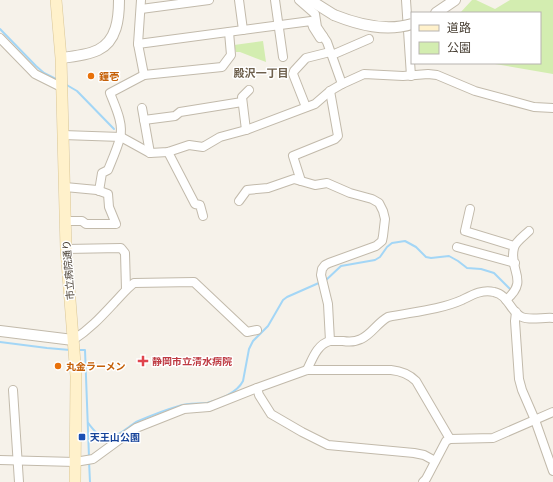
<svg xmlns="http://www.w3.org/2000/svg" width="553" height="482" viewBox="0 0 553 482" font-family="Raleway,'Noto Sans JP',sans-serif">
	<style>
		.green { fill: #d3edb0 }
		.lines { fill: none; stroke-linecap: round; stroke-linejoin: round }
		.stream { stroke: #a3d6f6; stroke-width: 2 }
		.minor-casing { stroke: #c2baab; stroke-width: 10 }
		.tertiary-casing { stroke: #c2baab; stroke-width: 12 }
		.secondary-casing { stroke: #d9c697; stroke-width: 12 }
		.minor { stroke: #fff; stroke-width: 8 }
		.tertiary { stroke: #fff; stroke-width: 10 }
		.secondary { stroke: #fff1cb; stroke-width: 11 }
		.tertiary-bridge-casing { stroke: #c2baab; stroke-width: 12; stroke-linecap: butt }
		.tertiary-bridge { stroke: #fff; stroke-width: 10 }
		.food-dot { fill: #e8710a; stroke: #fff; stroke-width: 1.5 }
		.health-dot { fill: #e0444e; stroke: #fff; stroke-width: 1.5 }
		.transit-dot { fill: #1a4fb4; stroke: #fff; stroke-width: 1.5 }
		.labels { text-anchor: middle; stroke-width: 3; stroke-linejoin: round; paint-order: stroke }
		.food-label { font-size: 10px; font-weight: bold; fill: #c56008; stroke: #fff; text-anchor: start }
		.street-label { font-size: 10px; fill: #4b4237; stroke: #fff }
		.health-label { font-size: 10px; font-weight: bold; fill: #be3a42; stroke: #fff; text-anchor: start }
		.transit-label { font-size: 10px; font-weight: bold; fill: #164399; stroke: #fff; text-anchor: start }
		.neighbourhood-label { font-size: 11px; font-weight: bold; fill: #6e604d; stroke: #fff }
	</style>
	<rect width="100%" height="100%" fill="#f6f2ea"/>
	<!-- green -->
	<g class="green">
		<polygon points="472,0 476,0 495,9 510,0 553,0 553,74 489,63 540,63 540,13 460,13"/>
		<polygon points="263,41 266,62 240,52 236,52 234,45"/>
	</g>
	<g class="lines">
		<!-- stream -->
		<g class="stream">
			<polyline points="0,29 36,66 44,73 58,80"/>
			<polyline points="65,84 77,91 114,129"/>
			<polyline points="325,281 341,266 375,260 380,257 387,247 392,243 405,241 416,247 426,257 431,258 449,256 458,261 467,268 481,269 494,273 510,289"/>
			<polyline points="0,342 47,348 70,350"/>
			<polyline points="78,350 85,350 89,457"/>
			<path d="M 88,423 C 93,429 98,437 107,438 C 117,438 128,427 136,422 C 150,416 165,410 179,406 C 188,403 198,404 207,403 C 219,400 237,393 243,381 L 249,349 L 253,341 L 268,326 L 283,300 L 287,297 L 321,282"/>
			<polyline points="89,461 90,482"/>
		</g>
		<defs>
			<g id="minor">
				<polyline points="141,0 138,44 144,75"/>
				<polyline points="239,0 243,30"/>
				<polyline points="275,0 283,57"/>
				<polyline points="299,0 315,14 317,27 327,42 342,84"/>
				<polyline points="406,0 411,76"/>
				<polyline points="141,9 209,0"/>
				<polyline points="0,38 35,74 61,87"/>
				<polyline points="138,44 311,21 313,27 320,38 323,36"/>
				<polyline points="332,55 369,39"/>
				<polyline points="306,107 293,74 294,71 306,58 330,52"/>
				<polyline points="142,108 150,153"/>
				<polyline points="144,120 175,116 180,112 242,102"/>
				<polyline points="246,130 242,97 249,90"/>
				<polyline points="63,135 121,137 150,153 168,152 189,145 203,147 220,137 246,130 315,104 330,91 342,84 364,74 403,76 428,74 437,75 475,91 534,107 553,108"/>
				<polyline points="168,152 195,204 200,205 203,216"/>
				<polyline points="301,181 293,156 335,139 338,136 330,91"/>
				<polyline points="65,187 97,190 108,194 109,207 116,224 86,224 82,221 65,221"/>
				<path d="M 99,191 L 102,173 L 108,170 C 112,160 117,149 120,138 C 124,124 115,106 110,93 L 144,75 L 222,67 L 231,55 L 229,32"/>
				<polyline points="239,201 247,190 268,188 294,179 315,185 327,183 350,193 372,199 379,203 383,211 385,219 383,236 382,241 376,246 329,263 325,265 322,269 321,275 328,304 330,341"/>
				<polyline points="470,209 465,231 514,246"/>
				<polyline points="457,247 515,263"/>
				<polyline points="66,249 121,248 125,253 126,289"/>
				<path d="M 506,300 C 530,280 508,270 514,248 C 515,242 524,236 529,231"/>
				<polyline points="516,312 515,321 519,379 522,390 535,420 553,471"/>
				<path d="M 73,340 C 89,330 101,317 114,303 C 121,296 126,289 134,283 L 194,282 L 247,332 L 257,330"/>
				<path d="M 307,370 C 312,360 317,344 330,341 C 334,341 339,341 343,341 C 349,342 355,342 361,339 C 372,334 377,323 388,317 C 412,312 439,310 462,300 C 472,295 482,289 494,292 C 508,295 509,309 520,316 C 527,321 544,317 553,318"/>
				<polyline points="257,388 259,395 271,414 302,432 328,445 414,453 424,455 435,461"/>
				<polyline points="13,390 19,482"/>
				<path d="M 0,460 L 75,462 L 93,459 L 123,437 L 136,428 L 184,409 L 209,407 L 257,388 L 307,370 L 391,370 C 401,371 409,374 416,381 L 450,439 L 493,438 L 553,412"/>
				<polyline points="423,482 426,479 446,441 450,439"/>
			</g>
			<g id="tertiary">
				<polyline points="310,0 334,15"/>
				<polyline points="436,13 455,0"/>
				<path d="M 61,58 C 70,57 90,54 98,50 C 117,41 119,18 119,0"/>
				<polyline points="0,331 73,340"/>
			</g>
			<polyline id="secondary" points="56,0 61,58 66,249 76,376 75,482"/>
		</defs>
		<!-- minor casing -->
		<use href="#minor" class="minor-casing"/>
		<!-- tertiary casing -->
		<use href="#tertiary" class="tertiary-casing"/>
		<!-- secondary casing -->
		<use href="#secondary" class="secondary-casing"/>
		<!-- minor -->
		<use href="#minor" class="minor"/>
		<!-- tertiary -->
		<use href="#tertiary" class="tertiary"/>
		<!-- secondary -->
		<use href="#secondary" class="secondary"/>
		<defs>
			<path id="tertiary-bridge" d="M 334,15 C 359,25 386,32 412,24"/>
		</defs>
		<!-- tertiary-bridge casing -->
		<use href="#tertiary-bridge" class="tertiary-bridge-casing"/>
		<!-- tertiary-bridge -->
		<use href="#tertiary-bridge" class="tertiary-bridge"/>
	</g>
	<!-- markers -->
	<g class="food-dot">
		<circle cx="91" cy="76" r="4"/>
		<circle cx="58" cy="366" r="4"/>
	</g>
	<path class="health-dot" d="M141 355h4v4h4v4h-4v4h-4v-4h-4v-4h4z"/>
	<rect class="transit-dot" x="78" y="433" width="8" height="8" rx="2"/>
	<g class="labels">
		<!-- food labels -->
		<g class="food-label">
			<text x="99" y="80">鐘壱</text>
			<text x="66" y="370">丸金ラーメン</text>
		</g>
		<!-- street labels -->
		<g class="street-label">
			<text transform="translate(68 270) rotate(-94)" y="4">市立病院通り</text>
		</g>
		<!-- health labels -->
		<g class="health-label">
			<text x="152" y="365">静岡市立清水病院</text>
		</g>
		<!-- transit labels -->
		<g class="transit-label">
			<text x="90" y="441">天王山公園</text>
		</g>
		<!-- neighbourhood labels -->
		<g class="neighbourhood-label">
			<text x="261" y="77">殿沢一丁目</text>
		</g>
	</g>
	<!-- legend -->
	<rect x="411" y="12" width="130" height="52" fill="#ffffff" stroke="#b7b3af"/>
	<rect x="419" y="25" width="20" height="6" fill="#fff1cb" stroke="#b7b3af"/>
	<text x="447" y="32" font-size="12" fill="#4b4237">道路</text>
	<rect x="419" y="42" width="20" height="12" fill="#d3edb0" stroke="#b7b3af"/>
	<text x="447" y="52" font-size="12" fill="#4b4237">公園</text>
</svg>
